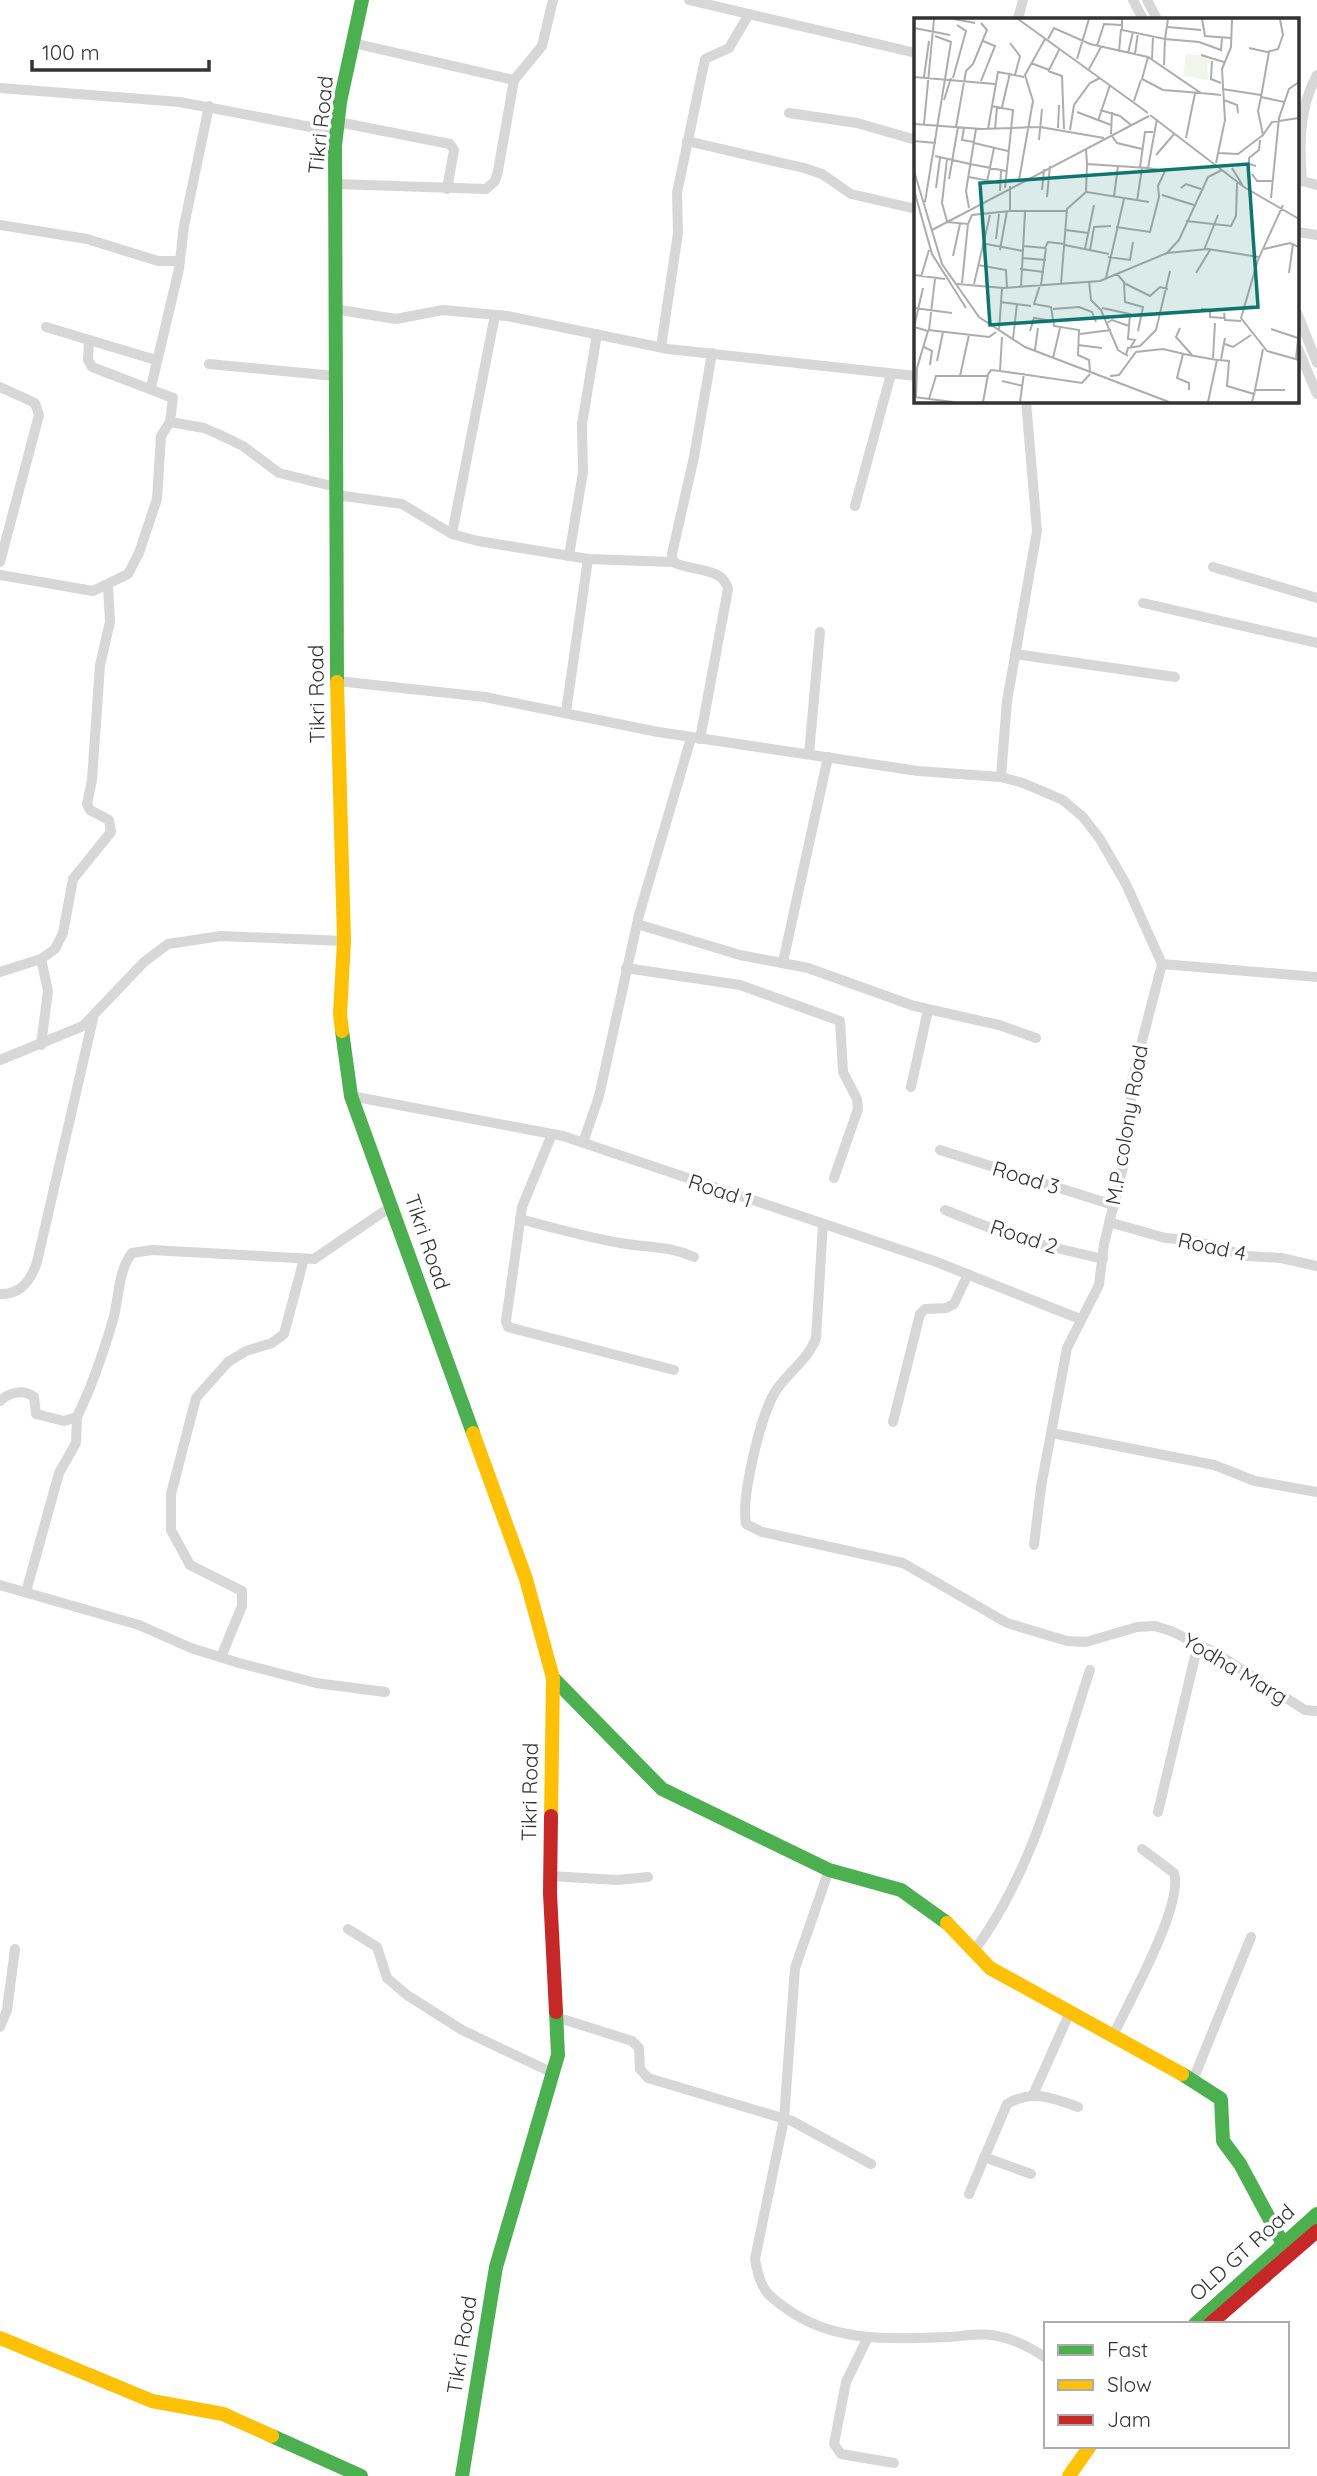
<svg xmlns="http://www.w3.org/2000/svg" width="1317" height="2476" viewBox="0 0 1317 2476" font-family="Quicksand,sans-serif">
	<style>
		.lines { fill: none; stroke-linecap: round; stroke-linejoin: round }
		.street { stroke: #d7d7d7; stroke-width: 10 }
		.fast { stroke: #4caf50; stroke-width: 14 }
		.slow { stroke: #ffc107; stroke-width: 14 }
		.jam { stroke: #c62828; stroke-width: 14 }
		.labels { text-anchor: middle; stroke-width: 7; stroke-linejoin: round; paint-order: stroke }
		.street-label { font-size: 21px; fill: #333; stroke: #fff }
		.inset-road { fill: none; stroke: #adadad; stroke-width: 2 }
		.view { fill: #0f766e; fill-opacity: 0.15; stroke: #0f766e; stroke-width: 3.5 }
		.inset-edge { fill: none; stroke: #333; stroke-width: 3.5 }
	</style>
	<rect width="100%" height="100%" fill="#fff"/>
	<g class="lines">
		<!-- street -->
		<g class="street">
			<polyline points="689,0 916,53"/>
			<polyline points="1133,0 1143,19"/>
			<polyline points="1147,0 1157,19"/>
			<polyline points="1018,19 1023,0"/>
			<polyline points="353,43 514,80"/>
			<polyline points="0,88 180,102 337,132"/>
			<polyline points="789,113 857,123 916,140"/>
			<polyline points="338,122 450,144 454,150 447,189"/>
			<polyline points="687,141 804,168 822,174 851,194 916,209"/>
			<polyline points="1298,180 1317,185"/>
			<path d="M 1302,181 C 1299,145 1299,107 1317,75"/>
			<polyline points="335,184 486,189 495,181 498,171 514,80 542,46 553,0"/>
			<polyline points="0,225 87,239 158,261 180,261"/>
			<polyline points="1298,232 1317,235"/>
			<polyline points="334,309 396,319 443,310 507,316 668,349 916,376"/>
			<polyline points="1298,315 1317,363"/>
			<polyline points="46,327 156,360"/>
			<polyline points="89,340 88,360 92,367 173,398 170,422"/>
			<polyline points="661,347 678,233 677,193 705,59 729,48 749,14"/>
			<polyline points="1298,349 1317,394"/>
			<polyline points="209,364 335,376"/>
			<polyline points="0,387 35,403 39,415 0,562"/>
			<polyline points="151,387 179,269 184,226 209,106"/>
			<polyline points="336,495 402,504 452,534 478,541 588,559 673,562"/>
			<polyline points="855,506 891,374"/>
			<polyline points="452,534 495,315"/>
			<polyline points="569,556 583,472 582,424 597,334"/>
			<polyline points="1213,567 1317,598"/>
			<polyline points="0,575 93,591 128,574 139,553 157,499 161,436 170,422 204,428 218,434 243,446 279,473 336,487"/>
			<polyline points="1143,603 1317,643"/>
			<polyline points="1015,654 1175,677"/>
			<polyline points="337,681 485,697 658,732 918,771 1001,777 1023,783 1063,800 1083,817 1100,839 1126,884 1162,964"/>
			<polyline points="566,712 588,559"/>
			<path d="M 700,739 L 728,589 C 723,566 691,572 673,562 L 672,554 L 694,457 L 712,353"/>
			<polyline points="809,754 820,632"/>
			<polyline points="1001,777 1007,701 1037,531 1026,401"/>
			<polyline points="637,924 740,955 808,968 914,1006 999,1025 1036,1038"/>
			<polyline points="41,959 48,991 41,1045"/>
			<polyline points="783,962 828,757"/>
			<polyline points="626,968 740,985 840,1021 843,1072 857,1099 858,1109 834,1178"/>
			<polyline points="0,972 41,959 55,949 63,933 73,879 111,832 109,820 90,810 87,804 92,780 100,665 110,622 108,586"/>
			<polyline points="0,1060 83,1026 144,962 168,944 221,936 344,941"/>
			<polyline points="911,1087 928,1010"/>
			<polyline points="351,1096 563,1136 934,1261 1080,1319"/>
			<polyline points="552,1134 522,1207 506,1321 508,1327 674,1370"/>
			<polyline points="583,1143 599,1096 639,915 691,738"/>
			<polyline points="940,1150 1113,1205"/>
			<polyline points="945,1210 1018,1239 1103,1259"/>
			<path d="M 520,1219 C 553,1228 586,1237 620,1243 C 648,1248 667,1245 694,1257"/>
			<polyline points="1109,1222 1165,1238 1196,1241 1247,1256 1281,1258 1317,1266"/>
			<path d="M 823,1224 L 816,1338 C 809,1358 789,1372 777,1389 C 761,1411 741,1497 746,1524 L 762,1532 L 903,1563 L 1007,1623 L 1067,1641 L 1086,1642 L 1137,1627 L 1155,1626 L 1171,1631 L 1214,1652 L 1305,1710 L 1317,1711"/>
			<path d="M 0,1294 C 21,1295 31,1280 37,1262 L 93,1019"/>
			<path d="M 0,1401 C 10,1392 24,1389 34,1397 L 36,1414 L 64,1421 L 77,1417 C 92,1386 103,1354 113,1320 C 119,1299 118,1270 132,1253 L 152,1250 L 314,1259 L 392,1206"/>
			<polyline points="893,1422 920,1314 925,1309 946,1308 954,1304 968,1274"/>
			<polyline points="1052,1433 1214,1465 1255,1481 1317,1492"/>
			<polyline points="1034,1545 1041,1487 1067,1348 1099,1285 1104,1244 1126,1155 1133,1076 1162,964 1317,977"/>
			<polyline points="0,1585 139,1625 191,1648 239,1663 316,1683 385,1692"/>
			<polyline points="26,1592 59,1473 76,1443 77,1417"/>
			<polyline points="221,1657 242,1606 242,1591 190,1565 171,1530 171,1494 196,1398 228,1362 246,1351 272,1343 284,1334 304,1259"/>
			<polyline points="1158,1812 1198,1644"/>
			<path d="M 829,1870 L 795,1968 L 784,2119 L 755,2259 C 760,2290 767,2296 793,2313 C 839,2343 896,2339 949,2337 C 963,2336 978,2333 992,2335 C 1012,2338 1029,2346 1046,2358"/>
			<polyline points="550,1876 617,1880 648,1877"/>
			<polyline points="348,1929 377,1947 387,1978 407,1995 462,2030 553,2073"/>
			<path d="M 974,1951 C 1035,1869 1058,1766 1090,1670"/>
			<polyline points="556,2017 632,2041 639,2048 640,2069 648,2078 792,2121 871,2164"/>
			<polyline points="0,2027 7,2010 15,1949"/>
			<path d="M 1113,2036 C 1128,2003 1184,1905 1174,1873 L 1142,1849"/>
			<polyline points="1193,2080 1251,1937"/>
			<polyline points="1033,2095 1070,2012"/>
			<polyline points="984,2157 1031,2174"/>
			<path d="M 969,2194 L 1007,2104 C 1032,2089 1053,2098 1078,2107"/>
			<polyline points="868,2337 846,2382 834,2444 841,2454 894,2463"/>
		</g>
		<!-- fast -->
		<g class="fast">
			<polyline points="337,682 335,146 340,102 362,0"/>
			<polyline points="342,1031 351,1096 473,1433"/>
			<polyline points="553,1678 662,1789 829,1870 901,1890 947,1923"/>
			<polyline points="1182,2074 1221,2099 1223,2141 1240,2164 1283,2244"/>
			<polyline points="1195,2324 1317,2214"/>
			<polyline points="272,2436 361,2476"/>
			<polyline points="462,2476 496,2267 558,2055 556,2012"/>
		</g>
		<!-- slow -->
		<g class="slow">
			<polyline points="337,682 344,941 340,1014 342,1031"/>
			<polyline points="473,1433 526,1579 553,1678 551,1816"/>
			<polyline points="947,1923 990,1968 1182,2074"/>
			<polyline points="0,2338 152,2401 223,2414 272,2436"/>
			<polyline points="1069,2476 1090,2446"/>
		</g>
		<!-- jam -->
		<g class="jam">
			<polyline points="551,1816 550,1893 556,2012"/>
			<polyline points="1210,2324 1317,2231"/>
		</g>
	</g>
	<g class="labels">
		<!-- street labels -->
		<g class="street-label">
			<text transform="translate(321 125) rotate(-84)" y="7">Tikri Road</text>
			<text transform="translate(317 694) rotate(-91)" y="7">Tikri Road</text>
			<text transform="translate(1127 1125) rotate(-80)" y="7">M.P colony Road</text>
			<text transform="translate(1026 1178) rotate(17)" y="7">Road 3</text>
			<text transform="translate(720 1191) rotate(18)" y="7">Road 1</text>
			<text transform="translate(1024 1237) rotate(18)" y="7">Road 2</text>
			<text transform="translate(427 1242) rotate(71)" y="7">Tikri Road</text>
			<text transform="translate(1212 1247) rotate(12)" y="7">Road 4</text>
			<text transform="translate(1235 1669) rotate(31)" y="7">Yodha Marg</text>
			<text transform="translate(530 1792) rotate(-89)" y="7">Tikri Road</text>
			<text transform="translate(1242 2253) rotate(-42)" y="7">OLD GT Road</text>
			<text transform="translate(462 2345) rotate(-81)" y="7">Tikri Road</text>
		</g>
	</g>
	<!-- overview -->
	<g transform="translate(914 18)">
		<rect width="385" height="385" fill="#fff"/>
		<path d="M 272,36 L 293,38 L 294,62 L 269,58 Z" fill="#f1f5ed"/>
		<path class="inset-road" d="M 40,1 L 61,5M 104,1 L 234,95M 208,1 L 208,12 L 251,21 L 250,47M 254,1 L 251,21 L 285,24 L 307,32 L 308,20M 288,1 L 291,18 L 317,20M 254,9 L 287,12M 0,10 L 36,17M 134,21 L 140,10 L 176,26 L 234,39 L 287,75 L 307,77M 96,25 L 106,38 L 101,57M 183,28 L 190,6 L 207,7M 335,30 L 353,34 L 364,31 L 369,17 L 366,1M 205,34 L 207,11M 214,35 L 219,14M 221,36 L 224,15M 287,37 L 310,44M 234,39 L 228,61 L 249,72 L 287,75M 163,41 L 175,1M 238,41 L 239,18M 298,43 L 297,61 L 307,65M 117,45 L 135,52 L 145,32M 175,51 L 187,29M 134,53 L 148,58 L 150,111M 0,59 L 81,66M 10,59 L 15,23M 39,60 L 52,13 L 43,7M 67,63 L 81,28 L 69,23M 308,71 L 347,77M 347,79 L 355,34M 30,82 L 37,60M 310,82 L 323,87 L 324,95M 220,83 L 227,62M 370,84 L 347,79 L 344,93 L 349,117 L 358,104 L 385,100M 77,88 L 99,92 L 91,170M 88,89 L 96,55M 186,92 L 206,98 L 217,107M 163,94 L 197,107M 236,97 L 330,169 L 385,201M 184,103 L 196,67M 0,106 L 68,111 L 126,109 L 190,120M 10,106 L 20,1M 42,109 L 52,53 L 59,46 L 73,12 L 67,5M 50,110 L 48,122 L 60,124M 144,110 L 145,87M 74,111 L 84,54 L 110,59M 81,111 L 83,89M 156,112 L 160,87 L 176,65 L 186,60M 197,116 L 198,94M 198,118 L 203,125 L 228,131M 272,120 L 281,75M 125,122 L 128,91M 0,123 L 22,125M 60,125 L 94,133M 172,131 L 173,146 L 234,150M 305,135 L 324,136 L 349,117M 242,137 L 261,115M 21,138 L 56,146M 302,145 L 311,102 L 308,51 L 317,29 L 318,1M 56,146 L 92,153M 173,146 L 172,174 L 235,184M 342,148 L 335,146 L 335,140 L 345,132 L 346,122M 226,149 L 231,114 L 239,114M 318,150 L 329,168M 0,153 L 28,246 L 65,299 L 111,329 L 255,384M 338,156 L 343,163 L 358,163M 55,159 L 86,165M 35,161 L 44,109M 105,162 L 119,83 L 111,57 L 131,21M 73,164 L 80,130M 96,168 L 96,193M 22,170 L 26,140M 267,170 L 272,166 L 287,171M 0,172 L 18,236 L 52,290M 128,172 L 130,151M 86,173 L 87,152M 248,177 L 280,187M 200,178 L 204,148M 133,179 L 136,148M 357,180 L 365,100 L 375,71 L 385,64M 223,183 L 228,150M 11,184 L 37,24 L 21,18M 369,187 L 344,242 L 327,300 L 353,333 L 385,342M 55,190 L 52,173 L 62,111M 33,203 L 28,185 L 33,141M 272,203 L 317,208 L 322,198 L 323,165M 33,204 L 54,206 L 58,197 L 96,193 L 152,193M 202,209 L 236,214 L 245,179 L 244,168 L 251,153 L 234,150 L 243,101M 18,212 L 235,98M 152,212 L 174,215M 82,221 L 85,196M 72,226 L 109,233M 151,227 L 195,236M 109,228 L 131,230 L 134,224 L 151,226M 171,231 L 180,187M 350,231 L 376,225 L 385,229M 86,232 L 93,193M 176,232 L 180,209 L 197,208M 290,232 L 304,197M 253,235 L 265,222 L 294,159 L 308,152M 39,238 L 46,206M 194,239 L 216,242 L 219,224M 108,240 L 132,242M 64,247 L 92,252 L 93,270M 106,251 L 130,254M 282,255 L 296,232M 375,255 L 379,226M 203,256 L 210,264 L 211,284 L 229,289 L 224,313M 0,257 L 31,261M 7,259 L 15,232M 192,260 L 210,181M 175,263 L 177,282 L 187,292 L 204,332 L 214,338M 48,265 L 54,206M 210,265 L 236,278 L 246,269 L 254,271M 43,266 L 89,270 L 186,263 L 253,235 L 294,231 L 345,239M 60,266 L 76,197M 147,266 L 153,191 L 172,174M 126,267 L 120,286 L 137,289 L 140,308 L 165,312 L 164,337 L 175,342 L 176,353M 127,267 L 132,230M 107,269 L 111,194M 86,284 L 117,288M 0,290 L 38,295M 188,290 L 216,296 L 214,321 L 221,322 L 216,330M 139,291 L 165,289 L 178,294 L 182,304M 287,291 L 296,292 L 296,299 L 310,300M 310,295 L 311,302 L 327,303M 193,305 L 198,302 L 215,308M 0,309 L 14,313 L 3,350 L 2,380M 0,309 L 9,270M 266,310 L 262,319 L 278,337M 357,311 L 384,320M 14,312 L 75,319 L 82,314M 15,312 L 21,261M 85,313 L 88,270M 116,313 L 120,300 L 138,303M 166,316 L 197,312M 99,321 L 103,286M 311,326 L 319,329 L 337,317M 164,327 L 188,330M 10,329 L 18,333 L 16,347M 121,332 L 124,310M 212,337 L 214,330 L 226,328 L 242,312 L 256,253M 139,340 L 146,310M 299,340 L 301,305M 307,341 L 311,320M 382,341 L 385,312M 304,342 L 315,343 L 313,368 L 340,376 L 338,384M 23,343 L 29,314M 86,353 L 168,365 L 176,356M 46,358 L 55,317M 196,358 L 205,357 L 222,334 L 249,331 L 270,336M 88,363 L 109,368M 275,372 L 275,365 L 263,360 L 269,336 L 303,342 L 294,384M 342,372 L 371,372M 340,377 L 349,331M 0,379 L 39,384M 15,381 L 22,358 L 73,358 L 77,352 L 86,353 L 88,319M 69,384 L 74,357M 106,384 L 110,355"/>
		<path class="view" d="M 334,146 L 344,289 L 76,307 L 66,165 Z"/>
		<rect width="385" height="385" class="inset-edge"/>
	</g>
	<!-- legend -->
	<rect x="1044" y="2322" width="245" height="126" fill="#ffffff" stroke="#adadad" stroke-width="2"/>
	<rect x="1058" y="2345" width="35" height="10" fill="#4caf50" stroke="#adadad" stroke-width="2"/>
	<text x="1107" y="2357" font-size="21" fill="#333333">Fast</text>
	<rect x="1058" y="2380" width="35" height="10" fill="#ffc107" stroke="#adadad" stroke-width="2"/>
	<text x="1107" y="2392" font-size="21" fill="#333333">Slow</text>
	<rect x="1058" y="2415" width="35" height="10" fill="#c62828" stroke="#adadad" stroke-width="2"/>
	<text x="1107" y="2427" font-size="21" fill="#333333">Jam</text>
	<!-- scale -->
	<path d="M32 60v10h177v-10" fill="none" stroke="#333333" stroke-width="3.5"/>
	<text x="42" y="60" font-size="21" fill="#333333" stroke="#ffffff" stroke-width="5" paint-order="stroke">100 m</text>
</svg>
